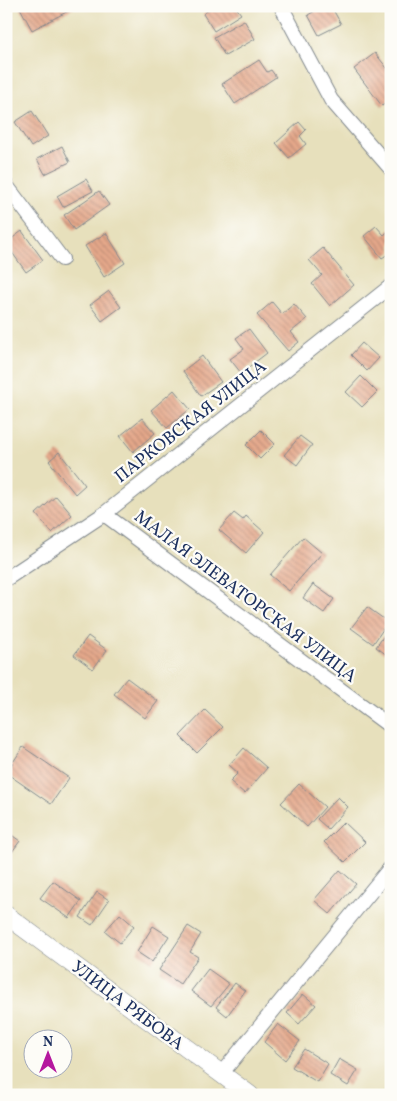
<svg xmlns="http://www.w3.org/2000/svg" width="397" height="1101" viewBox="0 0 397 1101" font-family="Vollkorn,serif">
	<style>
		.building { fill: url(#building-back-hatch) }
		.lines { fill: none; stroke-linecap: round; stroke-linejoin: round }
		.minor-casing { stroke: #81888d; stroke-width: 16 }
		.tertiary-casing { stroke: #81888d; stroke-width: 19 }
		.minor { stroke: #fff; stroke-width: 14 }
		.tertiary { stroke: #fff; stroke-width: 18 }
		.labels { text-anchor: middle; stroke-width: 4.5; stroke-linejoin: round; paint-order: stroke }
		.street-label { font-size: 18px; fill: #1b2f5e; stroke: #fdfcf7 }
	</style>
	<defs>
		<pattern id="building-back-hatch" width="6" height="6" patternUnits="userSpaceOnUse" patternTransform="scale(1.25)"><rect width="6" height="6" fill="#e5a88a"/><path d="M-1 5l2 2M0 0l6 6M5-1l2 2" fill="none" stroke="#b98974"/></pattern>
	</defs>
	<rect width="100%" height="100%" fill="#fdfcf7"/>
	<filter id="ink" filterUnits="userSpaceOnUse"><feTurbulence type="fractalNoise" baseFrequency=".02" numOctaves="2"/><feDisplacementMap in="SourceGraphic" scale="10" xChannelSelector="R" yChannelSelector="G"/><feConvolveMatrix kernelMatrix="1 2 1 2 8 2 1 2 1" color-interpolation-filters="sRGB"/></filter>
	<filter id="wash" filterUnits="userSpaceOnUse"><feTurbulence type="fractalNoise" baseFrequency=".0096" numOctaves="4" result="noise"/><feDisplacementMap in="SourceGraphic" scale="20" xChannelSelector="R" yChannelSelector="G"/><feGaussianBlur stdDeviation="1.12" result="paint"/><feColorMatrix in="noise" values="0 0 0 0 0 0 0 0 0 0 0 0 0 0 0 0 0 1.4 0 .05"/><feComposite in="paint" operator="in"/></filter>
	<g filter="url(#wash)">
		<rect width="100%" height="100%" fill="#e7e0bc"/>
		<g id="blocks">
			<!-- building -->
			<g class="building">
				<polygon points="19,6 73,6 74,8 32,30"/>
				<polygon points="214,6 235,6 241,14 214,31 203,14"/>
				<polygon points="323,6 331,6 341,24 319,35 308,15"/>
				<polygon points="244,20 255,39 225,56 214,37"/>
				<polygon points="375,53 391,73 391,99 382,106 354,69"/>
				<polygon points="259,60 267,72 271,70 276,77 235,104 222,84"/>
				<polygon points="32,111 48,136 31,147 15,122"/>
				<polygon points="299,122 306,130 300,136 306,144 289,158 276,143"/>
				<polygon points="62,146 70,162 45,174 37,159"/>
				<polygon points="86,179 93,191 63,207 57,196"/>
				<polygon points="99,191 109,205 74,230 64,215"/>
				<polygon points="376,226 384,235 391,229 391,252 382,258 364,236"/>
				<polygon points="22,231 43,260 26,272 6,244 6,243"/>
				<polygon points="106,233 125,263 104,277 85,246"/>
				<polygon points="323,248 354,285 330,306 312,284 322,275 309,260"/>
				<polygon points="109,291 121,307 102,321 90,305"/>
				<polygon points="272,302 282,314 294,304 307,319 291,332 299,342 288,351 257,315"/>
				<polygon points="249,329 267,353 241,373 230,359 244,349 236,338"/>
				<polygon points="362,343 379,358 367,371 351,355"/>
				<polygon points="202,356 221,382 201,396 183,371"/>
				<polygon points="361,376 377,392 362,407 346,392"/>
				<polygon points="174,390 190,409 167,428 151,410"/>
				<polygon points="142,418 155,433 133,452 120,436"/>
				<polygon points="261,430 275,444 260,459 246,445"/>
				<polygon points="300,436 312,445 297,465 284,455"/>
				<polygon points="59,452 85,485 75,494 49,461"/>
				<polygon points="56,496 72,515 52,533 36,514"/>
				<polygon points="234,513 243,520 246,516 264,532 246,553 219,530"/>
				<polygon points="303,537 322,553 289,591 270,575"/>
				<polygon points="313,584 334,599 324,613 303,598"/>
				<polygon points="367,607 388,622 373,644 351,628"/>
				<polygon points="391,626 391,658 376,647"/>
				<polygon points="88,636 107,650 93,669 74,655"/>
				<polygon points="127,678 158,701 145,718 114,694"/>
				<polygon points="205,710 223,727 197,753 180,736"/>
				<polygon points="23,747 69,778 51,804 6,773"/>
				<polygon points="244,748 267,768 245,794 230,781 238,773 229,765"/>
				<polygon points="299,784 325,807 307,827 281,803"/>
				<polygon points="338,797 348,807 328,829 317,819"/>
				<polygon points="344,822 365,842 345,862 324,842"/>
				<polygon points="6,831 20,841 6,860"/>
				<polygon points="340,870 356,884 330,914 314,900"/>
				<polygon points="53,881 81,901 69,918 40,898"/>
				<polygon points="97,892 109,900 92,925 80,917"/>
				<polygon points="120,914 134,926 120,943 105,931"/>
				<polygon points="153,926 169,936 152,962 137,952"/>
				<polygon points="188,926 201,934 190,952 198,957 180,984 159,970"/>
				<polygon points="208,969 229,984 211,1006 191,991"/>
				<polygon points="235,983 245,991 227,1016 216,1007"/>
				<polygon points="303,994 316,1005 299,1024 287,1013"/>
				<polygon points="278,1024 300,1041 285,1060 264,1042"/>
				<polygon points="304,1049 328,1064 317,1082 292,1067"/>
				<polygon points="339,1059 358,1070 348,1086 330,1075"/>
			</g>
		</g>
	</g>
	<g filter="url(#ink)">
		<use href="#blocks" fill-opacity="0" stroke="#81888d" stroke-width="1"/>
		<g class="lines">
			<defs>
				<g id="minor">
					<polyline points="281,6 331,100 391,169"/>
					<polyline points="6,185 62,259"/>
					<polyline points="104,514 391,727"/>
					<polyline points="6,579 104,514 391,286"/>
					<polyline points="221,1074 391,867"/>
				</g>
				<polyline id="tertiary" points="6,915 250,1095"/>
			</defs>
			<!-- minor casing -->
			<use href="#minor" class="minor-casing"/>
			<!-- tertiary casing -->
			<use href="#tertiary" class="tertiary-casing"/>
			<!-- minor -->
			<use href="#minor" class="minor"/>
			<!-- tertiary -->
			<use href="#tertiary" class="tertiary"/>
		</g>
	</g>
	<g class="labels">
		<!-- street labels -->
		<g class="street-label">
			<text transform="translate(190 421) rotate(-38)" y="6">ПАРКОВСКАЯ УЛИЦА</text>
			<text transform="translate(246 596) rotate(37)" y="6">МАЛАЯ ЭЛЕВАТОРСКАЯ УЛИЦА</text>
			<text transform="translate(128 1005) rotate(37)" y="6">УЛИЦА РЯБОВА</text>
		</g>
	</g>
	<!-- margin -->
	<rect width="397" height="1101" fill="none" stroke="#fdfcf7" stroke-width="25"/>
	<!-- north arrow -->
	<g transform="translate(48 1054)"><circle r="24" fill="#fdfcf7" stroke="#a3aaba"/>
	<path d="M0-4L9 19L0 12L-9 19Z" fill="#b5179e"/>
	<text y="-8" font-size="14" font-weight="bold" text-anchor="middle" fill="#1b2f5e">N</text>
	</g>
</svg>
